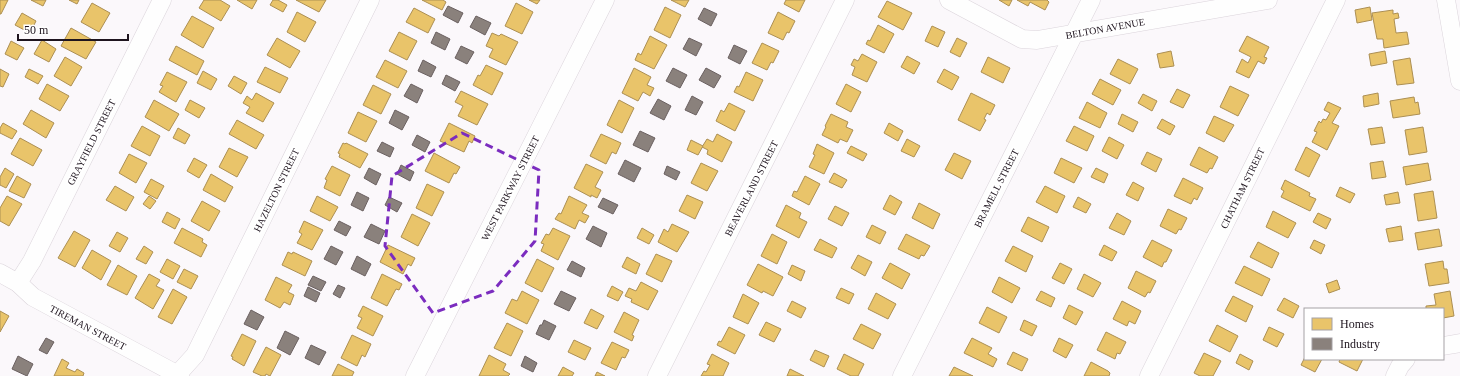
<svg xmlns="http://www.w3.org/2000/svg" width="1460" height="376" viewBox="0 0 1460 376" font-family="'Times New Roman',serif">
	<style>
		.homes { fill: #e9c46a; stroke: #ac8f53 }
		.industry { fill: #8a817c; stroke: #6a6060 }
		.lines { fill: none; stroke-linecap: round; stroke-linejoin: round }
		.minor-casing { stroke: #dbd4db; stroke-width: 19 }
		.minor { stroke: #fefefe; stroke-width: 18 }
		.marked { fill: none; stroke: #7b2cbf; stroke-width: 3; stroke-dasharray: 8 5; stroke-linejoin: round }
		.labels { text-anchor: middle; stroke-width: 4; stroke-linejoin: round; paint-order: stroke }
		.street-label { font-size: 10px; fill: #1e141e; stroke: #fff }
	</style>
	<rect width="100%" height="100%" fill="#fbf8fb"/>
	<!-- homes -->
	<g class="homes">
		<polygon points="0,0 8,0 1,14 0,14"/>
		<polygon points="31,0 46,0 43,6"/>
		<polygon points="69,0 79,0 77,4"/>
		<polygon points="204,0 220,0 230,6 221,21 199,8"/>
		<polygon points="237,0 257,0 252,9"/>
		<polygon points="273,0 278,0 287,5 283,12 270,5"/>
		<polygon points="296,0 326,0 319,12"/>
		<polygon points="422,0 443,0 446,2 442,10"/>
		<polygon points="529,0 540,0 537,4"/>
		<polygon points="671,0 689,0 685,7"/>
		<polygon points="786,0 805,0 799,12 784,4"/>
		<polygon points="999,0 1012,0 1009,6"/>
		<polygon points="1017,0 1047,0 1049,2 1045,10 1030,2 1028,6"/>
		<polygon points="887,1 912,13 903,30 878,17"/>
		<polygon points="92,3 110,13 99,32 81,22"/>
		<polygon points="516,3 533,12 522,34 505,26"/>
		<polygon points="665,7 681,15 670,38 654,30"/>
		<polygon points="1370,7 1372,20 1357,23 1355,10"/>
		<polygon points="414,8 435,19 428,33 406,22"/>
		<polygon points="1393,10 1393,14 1398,13 1399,18 1394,19 1396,33 1407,32 1409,44 1384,48 1383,39 1377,39 1372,13"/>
		<polygon points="297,12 316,22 305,42 287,32"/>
		<polygon points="778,12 795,21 789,33 787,32 783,40 768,33"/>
		<polygon points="22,13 36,21 30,33 15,25"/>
		<polygon points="192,16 214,28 203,48 181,35"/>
		<polygon points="878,25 894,34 884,53 866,44 868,40 870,41"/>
		<polygon points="932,26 945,32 938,47 925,41"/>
		<polygon points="71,28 96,42 86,59 61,46"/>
		<polygon points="399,32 417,41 407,60 389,51"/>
		<polygon points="492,33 499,36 501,34 518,42 506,65 489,57 493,49 486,46"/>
		<polygon points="650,36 667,45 654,69 635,60 638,53 641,55"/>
		<polygon points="1247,36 1269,47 1264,57 1267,58 1264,64 1258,61 1249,78 1236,72 1242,59 1248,63 1251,57 1239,51"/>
		<polygon points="277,38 300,51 290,68 267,55"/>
		<polygon points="957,38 967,43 960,57 950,52"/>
		<polygon points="42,40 56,49 49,62 34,54"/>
		<polygon points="11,41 24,48 17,60 5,54"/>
		<polygon points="762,43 779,51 773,63 771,62 767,70 752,63"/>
		<polygon points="176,46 204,61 197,75 169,60"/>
		<polygon points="1171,51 1174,66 1160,68 1157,54"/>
		<polygon points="1385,51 1387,63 1371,66 1369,54"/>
		<polygon points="862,54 877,62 867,82 852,75 855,67 851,65 854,59 858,61"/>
		<polygon points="907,56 920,63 914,74 901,67"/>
		<polygon points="65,57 82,67 71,86 54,76"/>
		<polygon points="988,57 1010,68 1003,83 981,72"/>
		<polygon points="1410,58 1414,83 1397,85 1393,61"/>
		<polygon points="1118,59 1138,69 1130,84 1110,74"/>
		<polygon points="385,60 407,71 398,88 376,77"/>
		<polygon points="486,65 503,73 492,95 473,85 478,75 480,76"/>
		<polygon points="265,67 288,78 280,93 257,82"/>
		<polygon points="634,68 651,77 647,85 654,88 650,96 643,92 638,101 622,93"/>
		<polygon points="0,69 9,74 3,87 0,86"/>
		<polygon points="29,69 43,76 38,84 25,77"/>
		<polygon points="944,69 959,77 952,90 937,82"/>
		<polygon points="203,71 217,79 211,90 197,83"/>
		<polygon points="167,72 187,82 176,102 159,92 163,86 160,85"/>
		<polygon points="746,72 763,80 753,101 734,92 737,86 739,87"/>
		<polygon points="234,76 247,83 241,94 228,86"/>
		<polygon points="1100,79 1121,90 1113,105 1092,94"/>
		<polygon points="47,84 69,96 60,111 39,99"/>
		<polygon points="846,84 861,92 851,112 836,104"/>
		<polygon points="373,85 391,94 381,114 363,105"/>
		<polygon points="1230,86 1249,95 1238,116 1220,107"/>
		<polygon points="1177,89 1190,95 1183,108 1170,102"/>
		<polygon points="461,91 488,104 477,125 458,116 463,106 455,102"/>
		<polygon points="256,93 274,103 263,122 246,113 250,107 243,103 247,96 252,100"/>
		<polygon points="971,93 995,105 990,115 987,113 984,119 986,120 980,131 958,120"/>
		<polygon points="1378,93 1379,104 1364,107 1363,96"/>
		<polygon points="1143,94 1157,101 1152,111 1138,103"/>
		<polygon points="1414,97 1415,103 1418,102 1420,114 1393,118 1390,101"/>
		<polygon points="154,100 179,114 169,131 145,117"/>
		<polygon points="190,100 205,108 199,118 185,110"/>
		<polygon points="619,100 634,108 622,133 607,125"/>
		<polygon points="1087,102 1107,113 1100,128 1079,118"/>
		<polygon points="1328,102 1341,108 1332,123 1339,126 1327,150 1312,142 1317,132 1314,131 1319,121 1321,123 1323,119 1326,120 1330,113 1324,110"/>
		<polygon points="729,103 745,111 735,131 716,121 721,110 724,112"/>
		<polygon points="31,110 54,123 46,138 23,124"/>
		<polygon points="358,112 377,121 366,142 348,133"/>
		<polygon points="831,114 848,122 846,127 853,130 847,142 840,139 838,143 822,135 826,127 825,126"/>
		<polygon points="1122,114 1138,122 1133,132 1118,124"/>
		<polygon points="1214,116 1234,125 1224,142 1206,133"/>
		<polygon points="1162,119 1175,126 1170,135 1157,128"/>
		<polygon points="237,120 264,135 256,149 229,134"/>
		<polygon points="3,123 17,131 12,139 0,133 0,128"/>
		<polygon points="449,123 475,136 472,143 469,141 464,152 440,141"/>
		<polygon points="889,123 903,131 898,141 884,133"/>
		<polygon points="142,126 160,136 150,156 131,146"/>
		<polygon points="1074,126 1094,136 1087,151 1066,141"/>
		<polygon points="1382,127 1385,143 1371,145 1368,129"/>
		<polygon points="1423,127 1427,152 1409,155 1405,130"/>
		<polygon points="178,128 190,135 185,144 173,138"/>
		<polygon points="601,134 621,143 616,154 612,152 606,164 590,156"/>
		<polygon points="717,134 732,142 722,162 707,154 708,150 702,147 707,139 713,142"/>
		<polygon points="1109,137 1124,145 1117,159 1102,151"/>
		<polygon points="20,138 42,150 33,166 11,154"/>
		<polygon points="907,139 920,146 914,157 901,151"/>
		<polygon points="691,140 703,146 698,155 687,150"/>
		<polygon points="343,143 345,144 346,143 368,154 360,168 339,157 340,154 338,153"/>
		<polygon points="817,144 834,153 824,174 809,167 815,155 813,154"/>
		<polygon points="851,146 867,154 863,161 847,153"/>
		<polygon points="1199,147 1218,157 1212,169 1210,168 1207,173 1190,165"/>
		<polygon points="1306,147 1320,155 1309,177 1295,170"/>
		<polygon points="229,148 248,157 237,177 219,167"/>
		<polygon points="1147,152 1162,159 1156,172 1141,164"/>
		<polygon points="434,153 460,167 456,174 454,173 449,183 425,171"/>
		<polygon points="954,153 971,161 962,179 945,170"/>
		<polygon points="129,154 147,163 136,183 119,173"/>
		<polygon points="194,158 207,165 199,178 187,171"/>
		<polygon points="1061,158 1082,168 1074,183 1054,173"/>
		<polygon points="1383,161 1386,177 1372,179 1370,163"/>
		<polygon points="701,163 718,171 707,191 691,183"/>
		<polygon points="1428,163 1431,180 1406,185 1403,167"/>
		<polygon points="586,164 603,172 595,187 601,190 597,198 591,195 591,197 574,188"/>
		<polygon points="332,166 350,175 340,196 324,188 327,180 325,179"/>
		<polygon points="5,168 14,174 6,188 0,185 0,177"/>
		<polygon points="1096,168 1108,174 1104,183 1091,177"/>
		<polygon points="834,173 847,180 842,188 829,182"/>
		<polygon points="211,174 233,187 225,202 203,190"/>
		<polygon points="17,176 31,184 24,198 9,191"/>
		<polygon points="805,176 820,184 809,205 792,196 794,191 797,192"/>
		<polygon points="1183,178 1203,188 1197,200 1194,198 1191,204 1174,196"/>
		<polygon points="151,179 164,186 157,199 144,192"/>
		<polygon points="1285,180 1310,193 1309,196 1316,199 1310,211 1281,197 1284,191 1281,189"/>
		<polygon points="1133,182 1144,188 1138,201 1126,195"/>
		<polygon points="427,184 444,192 432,216 416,208"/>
		<polygon points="115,186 134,197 126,211 106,200"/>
		<polygon points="1045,186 1065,196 1057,213 1036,202"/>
		<polygon points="1340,187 1355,194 1350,203 1336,196"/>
		<polygon points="1433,191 1437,218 1418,221 1414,194"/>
		<polygon points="1398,192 1400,203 1386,205 1384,195"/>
		<polygon points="687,195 703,202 695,219 679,211"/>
		<polygon points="890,195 902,202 895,215 883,209"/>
		<polygon points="7,196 22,204 9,226 0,221 0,208"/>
		<polygon points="149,196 156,201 150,209 143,204"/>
		<polygon points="317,196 338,207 330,221 310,211"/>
		<polygon points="569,196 587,205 582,213 589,216 585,223 579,220 575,229 555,219 559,213 561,214"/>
		<polygon points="1078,197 1091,204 1086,213 1073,207"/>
		<polygon points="202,201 220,211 209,231 191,221"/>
		<polygon points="919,203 940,214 933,229 912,218"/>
		<polygon points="786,205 801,213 799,218 807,222 799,238 776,226"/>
		<polygon points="835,206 849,213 842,226 828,219"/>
		<polygon points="1168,209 1187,218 1181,230 1179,229 1176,234 1160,226"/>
		<polygon points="1273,211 1296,223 1288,238 1266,227"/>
		<polygon points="167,212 180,219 175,229 162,222"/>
		<polygon points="1117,213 1131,221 1124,235 1109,228"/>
		<polygon points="1318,213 1331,219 1326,229 1313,222"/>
		<polygon points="412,214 430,223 418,246 401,237"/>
		<polygon points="1028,217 1049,227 1042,242 1021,231"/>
		<polygon points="304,221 323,230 312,250 297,243 302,234 299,232"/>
		<polygon points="672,224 689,232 677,252 658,242 664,229 668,232"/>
		<polygon points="872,225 886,232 880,244 866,237"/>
		<polygon points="1401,226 1403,240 1389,242 1386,229"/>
		<polygon points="182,228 203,239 202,242 207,245 201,257 174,243"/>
		<polygon points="553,228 570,236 558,260 541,251 544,244 541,243 546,234 549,235"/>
		<polygon points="642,228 654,235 649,244 637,238"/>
		<polygon points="1439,229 1442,246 1418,250 1415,233"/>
		<polygon points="74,231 90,240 75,267 58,258"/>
		<polygon points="117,232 128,238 120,252 109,246"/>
		<polygon points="772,234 787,242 777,264 761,256"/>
		<polygon points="906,234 930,246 924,256 921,255 919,259 898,249"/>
		<polygon points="820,239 837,248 832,258 814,250"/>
		<polygon points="1152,240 1172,250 1166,262 1164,262 1162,267 1143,257"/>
		<polygon points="1314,240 1325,245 1321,254 1310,248"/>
		<polygon points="1258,242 1279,253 1272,268 1250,257"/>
		<polygon points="388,245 415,258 411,266 408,264 403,274 380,262"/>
		<polygon points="1104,245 1117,252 1112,261 1099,255"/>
		<polygon points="144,246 153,252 146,264 136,259"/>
		<polygon points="1013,246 1033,256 1026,272 1005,261"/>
		<polygon points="92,250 111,261 101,280 82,268"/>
		<polygon points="288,252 292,254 293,252 312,261 305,276 282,265"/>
		<polygon points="656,254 672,261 662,282 646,274"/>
		<polygon points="858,255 872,262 865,276 851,268"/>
		<polygon points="627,257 640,264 636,274 622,267"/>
		<polygon points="167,259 180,266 173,279 160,272"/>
		<polygon points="537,259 554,268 542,292 525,283"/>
		<polygon points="1443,261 1444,269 1447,269 1449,283 1429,286 1425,264"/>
		<polygon points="890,263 910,274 902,289 882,278"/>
		<polygon points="1060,263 1072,269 1064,284 1052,278"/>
		<polygon points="758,264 783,277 773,296 763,291 762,293 747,285"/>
		<polygon points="118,265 137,276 127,295 107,285"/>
		<polygon points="792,265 805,271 801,281 788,274"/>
		<polygon points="1244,266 1270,279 1262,296 1235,283"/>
		<polygon points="184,269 198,276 191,289 177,282"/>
		<polygon points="1136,271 1156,281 1150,293 1148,292 1145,297 1128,288"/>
		<polygon points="149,274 160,280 156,286 164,290 153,309 135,298"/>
		<polygon points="382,274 402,284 399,290 396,289 387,306 371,298"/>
		<polygon points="1084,274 1101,283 1093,297 1077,289"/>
		<polygon points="276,277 292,285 288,292 294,295 290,305 284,302 280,308 265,300"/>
		<polygon points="999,277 1020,288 1012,303 992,292"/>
		<polygon points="1337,280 1340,289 1329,293 1326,284"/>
		<polygon points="641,282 658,291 648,310 631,302 632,299 625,296 629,288 636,291"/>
		<polygon points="612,286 623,292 618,301 607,296"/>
		<polygon points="841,288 854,294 849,304 836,298"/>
		<polygon points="173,289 187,297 172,324 158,317"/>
		<polygon points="522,291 539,300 527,324 505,313 512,299 517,301"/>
		<polygon points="1041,291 1055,298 1051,307 1036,300"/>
		<polygon points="1450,291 1454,316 1443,318 1443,309 1426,309 1426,306 1436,305 1434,294"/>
		<polygon points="876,293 896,304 888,319 868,309"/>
		<polygon points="743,294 759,303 748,324 733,317"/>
		<polygon points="1233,296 1253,306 1246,322 1225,311"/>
		<polygon points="1284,298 1299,306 1293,318 1277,310"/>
		<polygon points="792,301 806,308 801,318 787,311"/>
		<polygon points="1122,301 1141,311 1135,324 1129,321 1127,326 1113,319"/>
		<polygon points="1069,305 1083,312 1076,325 1063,318"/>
		<polygon points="363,306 383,316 373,336 357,328 362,318 358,316"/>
		<polygon points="987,307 1007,317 999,333 979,323"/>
		<polygon points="591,309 604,316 597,329 584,323"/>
		<polygon points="0,311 9,316 0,332"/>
		<polygon points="624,312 639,320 632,335 634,336 632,341 614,332"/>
		<polygon points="1024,320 1037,326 1032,336 1020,330"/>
		<polygon points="766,322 781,329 774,342 759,335"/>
		<polygon points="507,323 523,331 511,356 494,348"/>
		<polygon points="861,324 881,334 873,349 853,339"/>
		<polygon points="1217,325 1238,336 1230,352 1209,341"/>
		<polygon points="729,327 745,335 735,354 717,345 719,341 721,342"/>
		<polygon points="1269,327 1284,334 1277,347 1263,340"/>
		<polygon points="1106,332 1126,342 1120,354 1117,353 1115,359 1097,350"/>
		<polygon points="242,334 256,341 244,366 232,359 233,357 231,356"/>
		<polygon points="352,335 371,344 365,357 362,355 357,366 341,358"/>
		<polygon points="972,338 992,348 988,354 997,359 993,367 964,353"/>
		<polygon points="1059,338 1073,345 1066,358 1053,351"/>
		<polygon points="574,340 591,348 585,360 568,352"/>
		<polygon points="612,342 629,350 625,358 622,357 616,370 601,363"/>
		<polygon points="266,347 281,355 270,376 266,374 265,376 262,376 253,372"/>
		<polygon points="815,350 829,356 824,367 810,360"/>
		<polygon points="1013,352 1028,359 1022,371 1007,364"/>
		<polygon points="1204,353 1221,361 1213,376 1200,376 1194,373"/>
		<polygon points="712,354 729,363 723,376 701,376 704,371 706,372 710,365 707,364"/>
		<polygon points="844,354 864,364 858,376 851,376 837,369"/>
		<polygon points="1240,354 1253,361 1249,370 1236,363"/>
		<polygon points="489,355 506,364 503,370 510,374 508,376 479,376"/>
		<polygon points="1305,357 1305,359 1322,359 1315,372 1301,365"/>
		<polygon points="62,359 69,363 66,368 75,372 77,369 84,373 83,376 54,376"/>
		<polygon points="1340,359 1363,359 1357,371 1339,362"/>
		<polygon points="1091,362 1108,371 1110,373 1109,376 1084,376"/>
		<polygon points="338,364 354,372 352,376 332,376"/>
		<polygon points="563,367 574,373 572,376 558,376"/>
		<polygon points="954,367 973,376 949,376"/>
		<polygon points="790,369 804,376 787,376"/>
		<polygon points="597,372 605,376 595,376"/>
	</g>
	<!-- industry -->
	<g class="industry">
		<polygon points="448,6 463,13 458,23 443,15"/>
		<polygon points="704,8 717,14 711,26 698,19"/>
		<polygon points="476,16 491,23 485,35 470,27"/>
		<polygon points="436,32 450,39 445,50 431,43"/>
		<polygon points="689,38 702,44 696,56 683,49"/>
		<polygon points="734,45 747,51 740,64 728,58"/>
		<polygon points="461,46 474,52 467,64 455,58"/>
		<polygon points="423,60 436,67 431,77 418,71"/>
		<polygon points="673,68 687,75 680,88 666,81"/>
		<polygon points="706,68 721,76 714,88 699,80"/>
		<polygon points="446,75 460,82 455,91 442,84"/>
		<polygon points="411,84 423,90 417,103 404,96"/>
		<polygon points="692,96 703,102 696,115 685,110"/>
		<polygon points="658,99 671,106 664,120 650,113"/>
		<polygon points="395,110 409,117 402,130 389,123"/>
		<polygon points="640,131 655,138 648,152 633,145"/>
		<polygon points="417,135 430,142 425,152 412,145"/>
		<polygon points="382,142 394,148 390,157 377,151"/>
		<polygon points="625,160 641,168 634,182 618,174"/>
		<polygon points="401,165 414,172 410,181 397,174"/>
		<polygon points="667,166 680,172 676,180 664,174"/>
		<polygon points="369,168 381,174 376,185 364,178"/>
		<polygon points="357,192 369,198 363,211 351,205"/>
		<polygon points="389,197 402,203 397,212 385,205"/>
		<polygon points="603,198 618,205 613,214 598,207"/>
		<polygon points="339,221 351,227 346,236 334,230"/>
		<polygon points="371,224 385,231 379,244 364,237"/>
		<polygon points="593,226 607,233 601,247 586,239"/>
		<polygon points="331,246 343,252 336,265 324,259"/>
		<polygon points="357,256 371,264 365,276 351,269"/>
		<polygon points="572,261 585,268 581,277 567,270"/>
		<polygon points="313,276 326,282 321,291 308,285"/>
		<polygon points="338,285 345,288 340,298 333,294"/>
		<polygon points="308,287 320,293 316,302 304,296"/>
		<polygon points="561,291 576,298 569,311 554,304"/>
		<polygon points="251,310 264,317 257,330 244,324"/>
		<polygon points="544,320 556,326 549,340 536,334 540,325 542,325"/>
		<polygon points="285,331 299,338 290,355 277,348"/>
		<polygon points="46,338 54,342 47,354 39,350"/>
		<polygon points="311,345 326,352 319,365 305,358"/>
		<polygon points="18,356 33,364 27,376 12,369"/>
		<polygon points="525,356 537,363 533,372 521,366"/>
	</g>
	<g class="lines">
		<defs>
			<g id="minor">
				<polyline points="949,0 1022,39 1037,40 1268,0"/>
				<polyline points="1446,0 1460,81"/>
				<polyline points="0,273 18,283 33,297 180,376"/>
				<polyline points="18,283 32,261 162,0"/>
				<polyline points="1443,346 1460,343"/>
				<polyline points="176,376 195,355 370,0"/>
				<polyline points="415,376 605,0"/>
				<polyline points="657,376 845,0"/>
				<polyline points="902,376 1091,0"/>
				<polyline points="1149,376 1336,0"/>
				<polyline points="1395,376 1400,366 1406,359"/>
			</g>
		</defs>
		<!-- minor casing -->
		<use href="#minor" class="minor-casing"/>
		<!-- minor -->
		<use href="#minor" class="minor"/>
	</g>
	<!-- marked area -->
	<path class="marked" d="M 462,133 L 539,170 L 535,241 L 493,291 L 433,313 L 385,246 L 392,176 Z"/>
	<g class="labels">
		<!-- street labels -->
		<g class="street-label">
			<text transform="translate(1105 28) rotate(-10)" y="4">BELTON AVENUE</text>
			<text transform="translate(91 142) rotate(-63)" y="4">GRAYFIELD STREET</text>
			<text transform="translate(510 188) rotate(-63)" y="4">WEST PARKWAY STREET</text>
			<text transform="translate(751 188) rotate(-63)" y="4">BEAVERLAND STREET</text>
			<text transform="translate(996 188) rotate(-63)" y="4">BRAMELL STREET</text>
			<text transform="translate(1242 188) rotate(-64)" y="4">CHATHAM STREET</text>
			<text transform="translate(276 190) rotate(-64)" y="4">HAZELTON STREET</text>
			<text transform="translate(88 327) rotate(28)" y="4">TIREMAN STREET</text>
		</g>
	</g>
	<!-- legend -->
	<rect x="1304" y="308" width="140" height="52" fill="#ffffff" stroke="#a5a1a5"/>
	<rect x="1312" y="318" width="20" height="12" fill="#e9c46a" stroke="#a5a1a5"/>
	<text x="1340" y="328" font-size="12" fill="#1e141e">Homes</text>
	<rect x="1312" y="338" width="20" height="12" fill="#8a817c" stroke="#a5a1a5"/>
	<text x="1340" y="348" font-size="12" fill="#1e141e">Industry</text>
	<!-- scale -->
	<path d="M18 34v6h110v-6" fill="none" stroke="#1e141e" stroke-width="2"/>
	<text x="24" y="34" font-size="12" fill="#1e141e" stroke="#ffffff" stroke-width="3" paint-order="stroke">50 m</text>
</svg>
